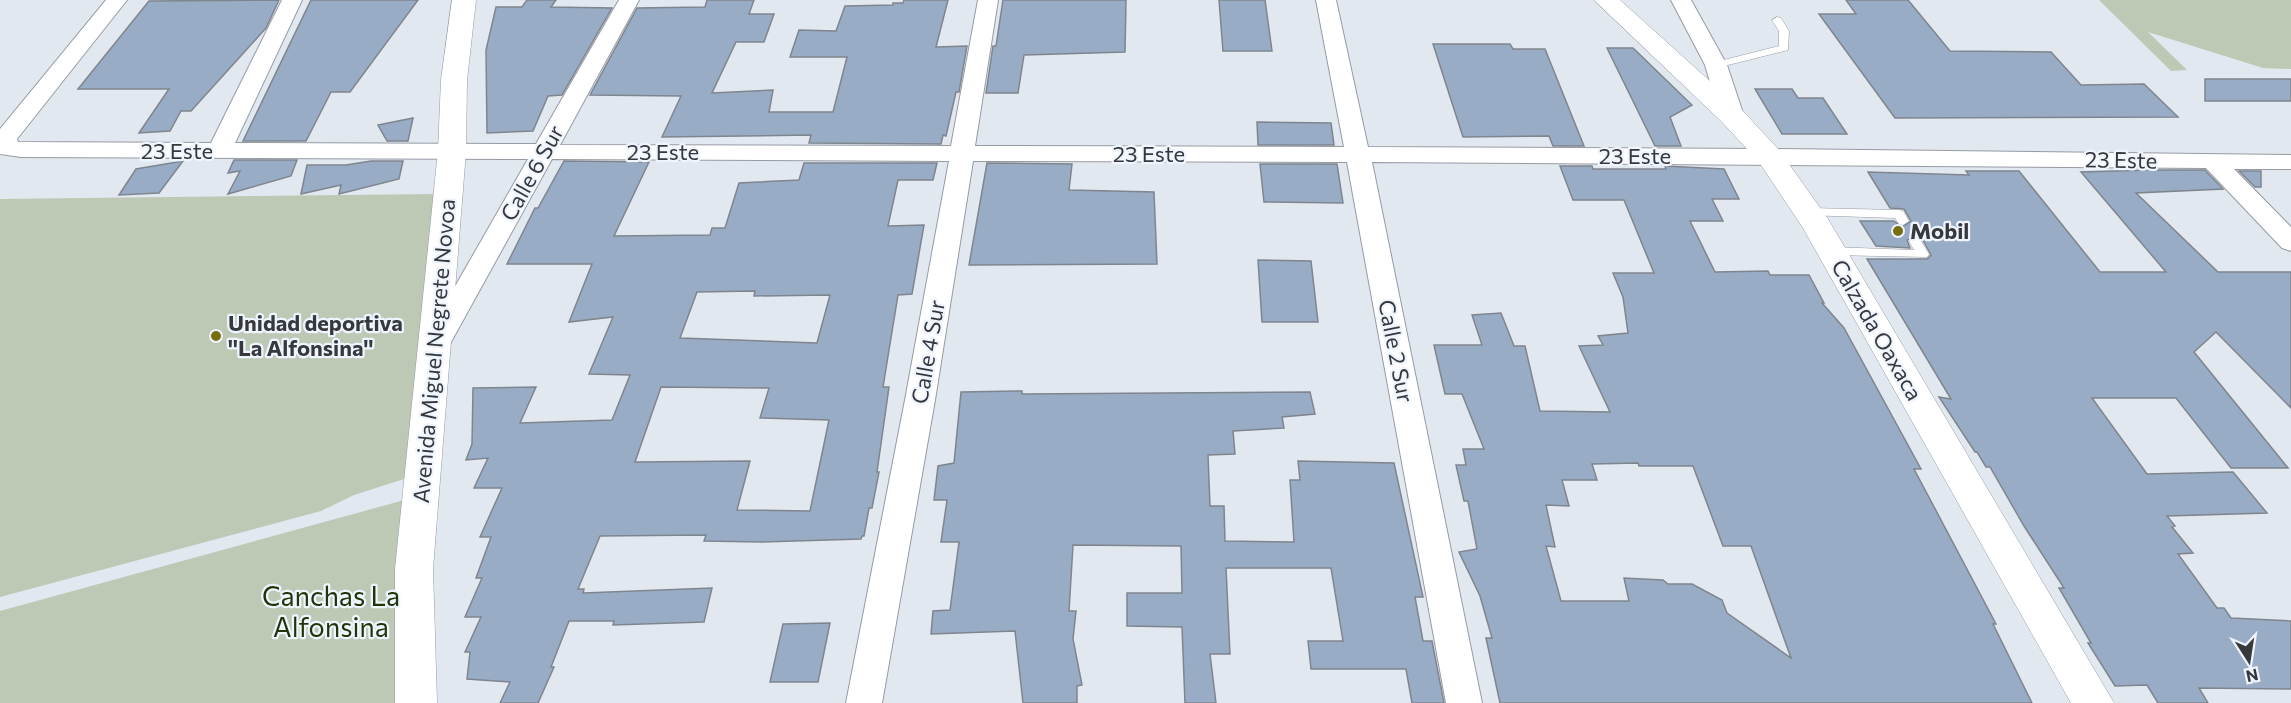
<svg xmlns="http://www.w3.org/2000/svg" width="2291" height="703" viewBox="0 0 2291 703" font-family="Commissioner,sans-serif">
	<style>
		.green { fill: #bdc8b5 }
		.building { fill: #99acc6; stroke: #7f858d; stroke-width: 1.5; fill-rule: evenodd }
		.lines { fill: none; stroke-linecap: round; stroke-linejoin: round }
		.service-casing { stroke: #969ba3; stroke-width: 1 }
		.minor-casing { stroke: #969ba3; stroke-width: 2 }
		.secondary-casing { stroke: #969ba3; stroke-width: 1 }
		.primary-casing { stroke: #969ba3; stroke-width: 1 }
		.service { fill: #fff; fill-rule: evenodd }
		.minor { fill: #fff; fill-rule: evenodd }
		.secondary { fill: #fff; fill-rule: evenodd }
		.primary { fill: #fff; fill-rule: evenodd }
		.poi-dot { fill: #776e0c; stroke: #eff5fe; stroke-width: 2 }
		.labels { text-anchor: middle; stroke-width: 4.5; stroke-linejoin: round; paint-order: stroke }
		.street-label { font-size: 22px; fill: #36383c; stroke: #eff5fe }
		.poi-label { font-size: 22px; font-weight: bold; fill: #36383c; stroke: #eff5fe; text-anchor: start }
		.near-park-label { font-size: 27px; fill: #1f3508; stroke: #eff5fe }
	</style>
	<rect width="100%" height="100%" fill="#e2e8f0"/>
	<!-- green -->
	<g class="green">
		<polygon points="2099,0 2291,0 2291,69 2263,68 2148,32 2187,70 2171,71"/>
		<polygon points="437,194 426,472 354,495 321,511 0,597 0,199"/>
		<polygon points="430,493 419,703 0,703 0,611"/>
	</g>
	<!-- building -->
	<g class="building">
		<polygon points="279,0 266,28 191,111 181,111 170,131 139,133 169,89 78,89 149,1"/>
		<polygon points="311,0 418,0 350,92 331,92 306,141 243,141"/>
		<polygon points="527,0 556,0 551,7 612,8 562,95 548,96 533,131 487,133 486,50 496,7 522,7"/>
		<polygon points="707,0 754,0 749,14 774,14 764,42 736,42 712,93 773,90 769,112 833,112 847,57 790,57 799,30 836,31 845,6 893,5 893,3 903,3 904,0 948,0 936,47 967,46 959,92 956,92 946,136 943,135 941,144 809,143 811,135 662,137 681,96 590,95 637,8 705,7"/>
		<polygon points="1003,0 1126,0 1125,52 1024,55 1018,93 986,93 993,46 996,46"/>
		<polygon points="1219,0 1265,0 1272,51 1223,51"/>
		<polygon points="1846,0 1908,0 1950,51 2051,52 2081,85 2144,84 2178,117 1895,118 1819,14 1856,14"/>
		<polygon points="1433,44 1510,44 1513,49 1545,49 1584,146 1553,146 1549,136 1463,137"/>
		<polygon points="1607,48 1633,48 1692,105 1670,117 1681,146 1655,146"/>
		<rect x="2205" y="79" width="86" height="22"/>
		<polygon points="1755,89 1792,89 1798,98 1823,98 1847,134 1782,134"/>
		<polygon points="413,118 408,141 387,141 378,125"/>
		<polygon points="1257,122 1331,123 1334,145 1258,145"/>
		<polygon points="234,160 297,160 291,176 228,194 240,171 228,173"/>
		<polygon points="183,161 159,193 119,195 136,169"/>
		<polygon points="371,161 403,161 399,179 339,194 341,185 301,194 307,165 346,165"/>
		<path d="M 564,161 L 649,162 L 614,236 L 710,235 L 712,228 L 725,228 L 739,183 L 799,180 L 804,163 L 937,163 L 933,180 L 898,180 L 888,226 L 924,225 L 912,294 L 898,295 L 883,387 L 889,387 L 877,472 L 879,472 L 872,508 L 869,508 L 864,536 L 862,536 L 861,539 L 761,542 L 704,541 L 706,535 L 600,536 L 578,589 L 584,589 L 583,593 L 712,588 L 704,622 L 613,625 L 614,621 L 569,621 L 551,667 L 554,667 L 538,703 L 500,703 L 510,682 L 467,679 L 470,652 L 465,652 L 481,617 L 465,617 L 482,578 L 476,578 L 491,537 L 480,537 L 502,488 L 474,488 L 488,458 L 466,460 L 472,444 L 473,388 L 536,387 L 520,423 L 612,420 L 630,375 L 589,374 L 613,317 L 569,322 L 592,264 L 507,264 L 535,208 L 538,208 ZM 755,291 L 754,296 L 830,295 L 817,343 L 680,338 L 697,292 ZM 661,387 L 769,388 L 760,418 L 829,420 L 810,511 L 737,510 L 750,461 L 635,462 Z"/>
		<polygon points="987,163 1072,164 1069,190 1154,192 1157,264 969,265"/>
		<polygon points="1260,164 1337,164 1343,203 1264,202"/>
		<path d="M 1560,166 L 1592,166 L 1593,169 L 1666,169 L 1665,166 L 1724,169 L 1739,199 L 1712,199 L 1723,221 L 1690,221 L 1715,272 L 1768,271 L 1770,275 L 1809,275 L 1824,303 L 1822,303 L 1844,328 L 1921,469 L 1914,469 L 1996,624 L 1993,624 L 2032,703 L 1500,703 L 1486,638 L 1492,638 L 1480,596 L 1459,552 L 1477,549 L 1468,501 L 1464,501 L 1456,465 L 1466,465 L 1463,449 L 1484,449 L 1462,394 L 1445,394 L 1434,345 L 1482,345 L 1472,315 L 1501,313 L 1514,346 L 1525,346 L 1540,411 L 1610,412 L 1579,346 L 1603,345 L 1598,336 L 1628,333 L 1623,297 L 1613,273 L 1654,273 L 1624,200 L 1573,200 ZM 1638,463 L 1639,466 L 1693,466 L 1723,546 L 1751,546 L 1791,658 L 1727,613 L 1722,600 L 1692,584 L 1668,584 L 1663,580 L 1624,578 L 1629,601 L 1561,601 L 1546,546 L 1555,547 L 1546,505 L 1569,506 L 1562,480 L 1597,480 L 1592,464 Z"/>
		<polygon points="2151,170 2205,170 2223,189 2136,193 2218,272 2291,272 2291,408 2216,332 2194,352 2288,468 2231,468 2176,398 2092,398 2147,474 2233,472 2267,513 2167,516 2175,526 2172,527 2193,553 2178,554 2217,608 2224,608 2231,618 2291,621 2291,689 2199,688 2208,703 2158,703 2147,685 2115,686 2088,643 2091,643 2059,588 2064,588 2024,526 1990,467 1986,467 1977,452 1975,452 1939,397 1951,399 1867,259 1927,259 1931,255 1921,237 1916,235 1907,240 1910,248 1876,246 1860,221 1894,221 1902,227 1911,221 1904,209 1890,208 1868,172 1969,175 1966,171 2019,171 2100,272 2166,272 2081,172"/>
		<polygon points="2239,171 2261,171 2261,187 2255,187"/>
		<polygon points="1258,260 1311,261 1318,322 1262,322"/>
		<polygon points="1022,391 1022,394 1310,392 1315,414 1282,417 1284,428 1233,431 1235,454 1208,455 1210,506 1224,506 1225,541 1294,542 1290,480 1300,480 1298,461 1394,463 1423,597 1415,597 1423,641 1432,641 1444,703 1412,703 1406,669 1311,669 1308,641 1343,641 1331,568 1226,568 1230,654 1210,654 1216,703 1185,703 1182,627 1127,626 1127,593 1182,593 1181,546 1073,545 1069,611 1076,611 1073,639 1082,685 1077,686 1077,703 1023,703 1015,631 931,634 933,611 950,610 959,542 941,542 947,500 934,500 938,466 954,463 961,392"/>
		<polygon points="830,623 818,682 770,682 783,624"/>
	</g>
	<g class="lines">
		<defs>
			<g id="service">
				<polygon points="1777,17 1781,18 1789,31 1788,50 1716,68 1712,67 1712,63 1779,46 1779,31 1772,20"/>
				<polygon points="1808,208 1899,210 1903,211 1909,221 1903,225 1899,224 1895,218 1804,215 1802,212"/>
				<polygon points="1915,237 1919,238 1929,254 1927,257 1830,255 1824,251 1830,247 1914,250 1909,241"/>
			</g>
			<g id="minor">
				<polygon points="106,0 127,0 17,139 18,142 211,143 282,0 302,0 235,143 536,144 619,0 639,0 560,145 951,146 978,0 998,0 975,146 1344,147 1316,0 1336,0 1368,147 1769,149 2291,155 2291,169 2234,169 2291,227 2291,251 2282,248 2206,168 1372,162 1482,703 1446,703 1347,162 973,161 935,400 882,703 846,703 905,400 949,161 552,159 445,353 435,356 425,353 421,346 528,159 21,157 0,154 0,129"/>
				<polygon points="1671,0 1691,0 1727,65 1744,116 1740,121 1732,123 1724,121 1720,116 1705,65"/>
			</g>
			<polygon id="secondary" points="452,0 476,0 467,80 466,151 433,569 437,703 395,703 395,569 438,151 441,80"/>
			<polygon id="primary" points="1594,0 1620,0 1742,110 1779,150 1828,219 2114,703 2071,703 1803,228 1759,162 1722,122"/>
		</defs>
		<!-- service casing -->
		<use href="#service" class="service-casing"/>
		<!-- minor casing -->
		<use href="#minor" class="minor-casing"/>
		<!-- secondary casing -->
		<use href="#secondary" class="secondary-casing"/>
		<!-- primary casing -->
		<use href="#primary" class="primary-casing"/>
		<!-- service -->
		<use href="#service" class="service"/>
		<!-- minor -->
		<use href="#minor" class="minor"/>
		<!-- secondary -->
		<use href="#secondary" class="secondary"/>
		<!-- primary -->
		<use href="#primary" class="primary"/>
	</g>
	<!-- markers -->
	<g class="poi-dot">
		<circle cx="1898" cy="231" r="6"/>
		<circle cx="216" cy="336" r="6"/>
	</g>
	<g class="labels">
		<!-- street labels -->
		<g class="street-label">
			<text x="177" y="159">23 Este</text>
			<text x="663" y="160">23 Este</text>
			<text x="1149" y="162">23 Este</text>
			<text x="1635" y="164">23 Este</text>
			<text transform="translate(2121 160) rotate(1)" y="8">23 Este</text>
			<text transform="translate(532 173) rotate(-61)" y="8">Calle 6 Sur</text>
			<text transform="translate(1877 330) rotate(60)" y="8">Calzada Oaxaca</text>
			<text transform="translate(434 351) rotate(-85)" y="8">Avenida Miguel Negrete Novoa</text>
			<text transform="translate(1396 351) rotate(79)" y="8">Calle 2 Sur</text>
			<text transform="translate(928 352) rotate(-80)" y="8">Calle 4 Sur</text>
		</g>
		<!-- poi labels -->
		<g class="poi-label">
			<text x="1910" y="239">Mobil</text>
			<text x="228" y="331">Unidad deportiva<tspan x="228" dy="25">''La Alfonsina''</tspan></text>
		</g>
		<!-- near-park labels -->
		<g class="near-park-label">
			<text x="331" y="606">Canchas La<tspan x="331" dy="31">Alfonsina</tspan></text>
		</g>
	</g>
	<!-- north arrow -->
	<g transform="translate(2249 661) rotate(168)" stroke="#eff5fe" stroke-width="4.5" paint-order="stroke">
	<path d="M0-4.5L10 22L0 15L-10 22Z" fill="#36383c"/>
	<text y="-9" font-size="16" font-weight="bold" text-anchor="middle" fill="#36383c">N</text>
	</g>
</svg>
